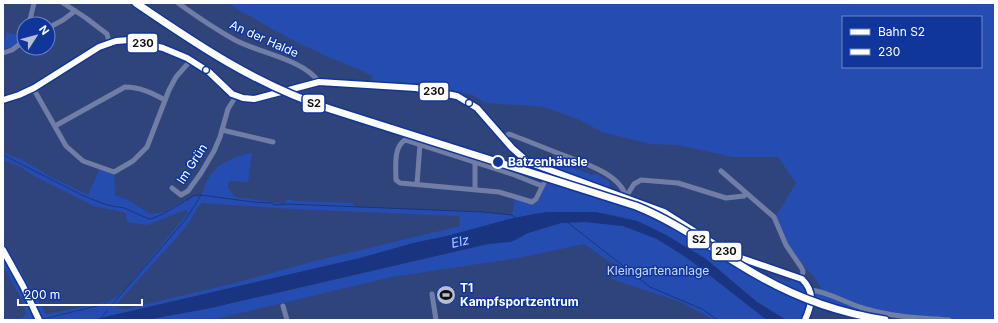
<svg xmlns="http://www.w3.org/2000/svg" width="998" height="323" viewBox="0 0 998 323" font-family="Inter,sans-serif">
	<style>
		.green { fill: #254db1; fill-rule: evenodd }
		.water { fill: #193581 }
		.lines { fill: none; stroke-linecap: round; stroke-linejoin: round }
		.stream { stroke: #193581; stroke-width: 1 }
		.minor { stroke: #707ea6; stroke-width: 5 }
		.major { stroke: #7886ab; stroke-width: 6 }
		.bus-1-casing { stroke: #10369b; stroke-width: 9 }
		.bus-1 { stroke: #fff; stroke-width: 6 }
		.rail-1-casing { stroke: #10369b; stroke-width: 10 }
		.rail-1 { stroke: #fff; stroke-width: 7 }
		.bus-dot { fill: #fff; stroke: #10369b; stroke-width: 1.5 }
		.stop-dot { fill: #10369b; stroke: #fff; stroke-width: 2 }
		.labels { text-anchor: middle; stroke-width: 3; stroke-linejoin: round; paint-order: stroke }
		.street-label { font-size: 12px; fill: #fff; stroke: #10369b }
		.stop-label { font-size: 12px; font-weight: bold; fill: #fff; stroke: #10369b; text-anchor: start }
		.park-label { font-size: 12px; fill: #ccdafe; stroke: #10369b }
		.poi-label { font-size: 12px; font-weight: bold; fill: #fff; stroke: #10369b; text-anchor: start }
		.water-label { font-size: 13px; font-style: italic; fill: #b0c6fb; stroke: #10369b }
		.line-badge { stroke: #10369b; stroke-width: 1.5 }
		.pale-badge-label { font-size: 11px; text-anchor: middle; font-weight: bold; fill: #111 }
	</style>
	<rect width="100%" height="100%" fill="#30447c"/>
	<!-- green -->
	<g class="green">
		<path d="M 228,3 L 995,3 L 995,320 L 949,320 L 884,314 L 820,291 L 821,288 L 813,275 L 806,269 L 786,241 L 776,216 L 796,183 L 778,157 L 733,157 L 678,145 L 650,144 L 602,132 L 580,120 L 544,107 L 535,106 L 485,103 L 473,95 L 417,83 L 373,83 L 372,76 C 355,66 336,61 318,52 C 287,38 258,21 228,3 ZM 843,17 L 981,17 L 981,67 L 843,67 Z"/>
		<path d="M 6,32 L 22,36 C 20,45 11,48 3,49 Z"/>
		<path d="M 3,152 L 22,160 L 51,177 L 88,195 L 100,168 L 114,172 L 115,195 L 128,200 L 150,214 L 164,212 L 186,199 L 187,202 L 193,196 L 201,195 C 204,189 205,183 209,177 C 217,163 236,156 252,153 L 248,182 L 229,181 L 228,188 L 235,197 L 285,204 L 286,199 L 295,201 L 353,203 L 354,207 L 483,212 L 512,215 L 515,198 L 533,204 L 538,201 L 548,180 C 582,190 617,199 649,214 C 688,231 722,257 759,278 C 775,288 793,296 810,304 L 807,316 L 808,320 L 786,320 L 757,302 L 706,259 L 666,235 L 637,221 L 614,215 L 595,212 L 536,213 L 432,240 L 417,242 L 360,258 L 92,320 L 3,320 L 3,317 C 11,318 20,322 26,314 L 21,298 L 3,266 L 3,241 L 46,314 L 107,302 L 115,298 L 126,288 L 188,213 L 187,210 L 174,214 L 147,225 L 127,222 L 126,214 L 123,212 L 94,206 L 34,176 L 19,166 L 3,160 ZM 202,203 L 292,209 L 459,216 L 460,226 L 311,262 L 235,283 L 126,309 L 114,307 L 186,227 L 197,208 Z"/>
		<polygon points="559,162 592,175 597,174 601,177 609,181 610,186 608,188 558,169"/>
		<polygon points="585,222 623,226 657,239 690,260 767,320 714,320 681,302 611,279 616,265 612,261 611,263 584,244 518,258 391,277 211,320 146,320 278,293 488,244 516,240 528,233 561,223"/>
		<path d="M 737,260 L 749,265 L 753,271 L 790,282 L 791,278 C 800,281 804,285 808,294 L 818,293 L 864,311 L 863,314 L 810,299 L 791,291 L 760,276 Z"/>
	</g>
	<!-- water -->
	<polygon class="water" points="547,212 595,212 637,221 650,227 666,235 706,259 757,302 786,320 767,320 690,260 670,247 657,239 623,226 585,222 561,223 528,233 511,242 488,244 211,308 146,320 92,320 360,258 417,242 447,236 513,218"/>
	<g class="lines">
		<!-- stream -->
		<g class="stream">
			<polyline points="3,155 84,196 107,205 124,208 147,218 151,219 163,214 193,196 201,195 253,202 271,203 275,205 288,204 483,212 512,215 517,219"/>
			<polyline points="567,222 650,287 702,309 718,320"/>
			<polyline points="43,319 105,304 111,306 186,219 201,195"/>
			<polyline points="99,320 107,311"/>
		</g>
		<!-- minor -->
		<g class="minor">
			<polyline points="63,3 86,18 107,34 109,42"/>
			<path d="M 178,3 C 196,16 215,29 235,40 C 259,53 303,59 319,82"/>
			<polyline points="29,24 34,3"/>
			<polyline points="48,28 63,20 75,11"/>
			<polyline points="3,53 12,50 24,41"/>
			<polyline points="33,88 66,146 83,161 114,172 133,161 147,147 169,90 176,77 191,60"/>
			<path d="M 3,100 C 24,96 45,82 63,70 C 83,57 99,42 125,40 C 132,40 139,42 146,43 C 169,48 190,57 209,72 C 218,79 226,90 236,96 C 242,99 248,99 254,99 L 319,82 L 325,82 L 416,88 L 446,93 L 457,96 L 467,101 L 477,108 L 512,148 L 528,162 L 550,171 L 626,197 L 664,212 L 732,255 L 802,279 C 804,281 807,284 809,287 C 814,296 809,311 805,320"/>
			<path d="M 55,126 L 125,87 C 140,87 152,93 165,100"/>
			<polyline points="222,130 273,142"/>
			<path d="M 503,138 L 509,134 C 525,140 540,146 555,152 C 577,161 620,172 626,197"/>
			<polyline points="721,171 774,217 786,245 801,267 803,271 802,279"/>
			<polyline points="417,184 420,144"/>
			<path d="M 542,186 L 512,174 L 409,141 L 405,140 C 393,147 396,168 396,180 L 400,183 L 499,192 L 532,202 L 536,199 L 550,171"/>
			<polyline points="172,188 181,195 188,191 201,173 214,151 220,137 228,109 236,96"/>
			<polyline points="475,189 475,162"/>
			<polyline points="626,197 634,184 641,180 678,183 726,198 744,196 746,193"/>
			<path d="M 810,290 C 830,292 847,304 866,309 C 893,317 921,318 949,320"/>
			<polyline points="432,294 436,320"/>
			<polyline points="283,306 287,320"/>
		</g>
		<!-- major -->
		<polyline class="major" points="3,250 23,286 39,320"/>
		<defs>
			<g id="bus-1">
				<path d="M 3,100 L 19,95 L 34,88 L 99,47 L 116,41 L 130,40 L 163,48 L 187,58 L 209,72 L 232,94 L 243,98 L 254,99 L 319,82 L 416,88 L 457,96 L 477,108 L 512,148 L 528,162 L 664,212 L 732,255 L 802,279 C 815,292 812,304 805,320"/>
				<polyline points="3,250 23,286 39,320"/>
			</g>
		</defs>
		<!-- bus-1 casing -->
		<use href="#bus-1" class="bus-1-casing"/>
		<!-- bus-1 -->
		<use href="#bus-1" class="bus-1"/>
		<defs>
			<path id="rail-1" d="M 136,3 C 199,46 257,85 330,109 L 636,206 C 679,223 716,252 757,275 C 797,298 839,313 885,320"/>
		</defs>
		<!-- rail-1 casing -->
		<use href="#rail-1" class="rail-1-casing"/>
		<!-- rail-1 -->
		<use href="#rail-1" class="rail-1"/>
	</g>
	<!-- icons -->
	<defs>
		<symbol id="stadium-disc" viewBox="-11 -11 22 22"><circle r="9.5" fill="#b7bed1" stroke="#10369b"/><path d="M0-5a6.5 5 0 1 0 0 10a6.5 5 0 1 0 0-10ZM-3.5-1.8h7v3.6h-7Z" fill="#111"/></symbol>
	</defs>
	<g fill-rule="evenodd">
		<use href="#stadium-disc" x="435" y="284" width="22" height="22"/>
	</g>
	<!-- markers -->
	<g class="bus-dot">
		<circle cx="206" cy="70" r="3.5"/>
		<circle cx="469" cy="103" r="3.5"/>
	</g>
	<circle class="stop-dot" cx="498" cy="162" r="6"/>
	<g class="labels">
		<!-- street labels -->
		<g class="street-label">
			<text transform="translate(264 39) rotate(24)" y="4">An der Halde</text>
			<text transform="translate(192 164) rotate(-57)" y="4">Im Grün</text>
		</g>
		<!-- stop labels -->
		<g class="stop-label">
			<text x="508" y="166">Batzenhäusle</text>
		</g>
		<!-- park labels -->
		<g class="park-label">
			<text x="658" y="275">Kleingartenanlage</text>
		</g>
		<!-- poi labels -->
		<g class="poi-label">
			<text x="460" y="292">T1<tspan x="460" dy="14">Kampfsportzentrum</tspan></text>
		</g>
		<!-- water labels -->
		<g class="water-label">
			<text transform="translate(460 241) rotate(-13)" y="5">Elz</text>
		</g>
	</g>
	<g class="line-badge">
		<rect x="127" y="33" width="31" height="20" rx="4" fill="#fff"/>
		<rect x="419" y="82" width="30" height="19" rx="4" fill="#fff"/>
		<rect x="302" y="94" width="23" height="19" rx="4" fill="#fff"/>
		<rect x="687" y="230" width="23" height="19" rx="4" fill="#fff"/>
		<rect x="711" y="242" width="31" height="19" rx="4" fill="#fff"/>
	</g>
	<g class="pale-badge-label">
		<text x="143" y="47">230</text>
		<text x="434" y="95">230</text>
		<text x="314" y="107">S2</text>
		<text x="699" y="243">S2</text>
		<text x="726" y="255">230</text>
	</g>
	<!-- border -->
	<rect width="998" height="323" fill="none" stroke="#ffffff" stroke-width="8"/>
	<!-- legend -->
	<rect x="842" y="16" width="140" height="52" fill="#10369b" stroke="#7086c3"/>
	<rect x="850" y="29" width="20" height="6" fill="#ffffff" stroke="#7086c3"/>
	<text x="878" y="36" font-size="12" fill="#ffffff">Bahn S2</text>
	<rect x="850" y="49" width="20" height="6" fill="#ffffff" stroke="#7086c3"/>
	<text x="878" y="56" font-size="12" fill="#ffffff">230</text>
	<!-- north arrow -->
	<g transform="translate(36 36) rotate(54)"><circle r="19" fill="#10369b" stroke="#7086c3"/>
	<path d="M0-3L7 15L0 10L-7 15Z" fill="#b7bed1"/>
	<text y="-6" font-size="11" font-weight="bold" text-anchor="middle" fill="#ffffff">N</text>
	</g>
	<!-- scale -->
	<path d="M18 299v6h124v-6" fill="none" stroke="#ffffff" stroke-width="2"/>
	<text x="24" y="299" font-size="12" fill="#ffffff" stroke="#10369b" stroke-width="3" paint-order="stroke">200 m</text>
</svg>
